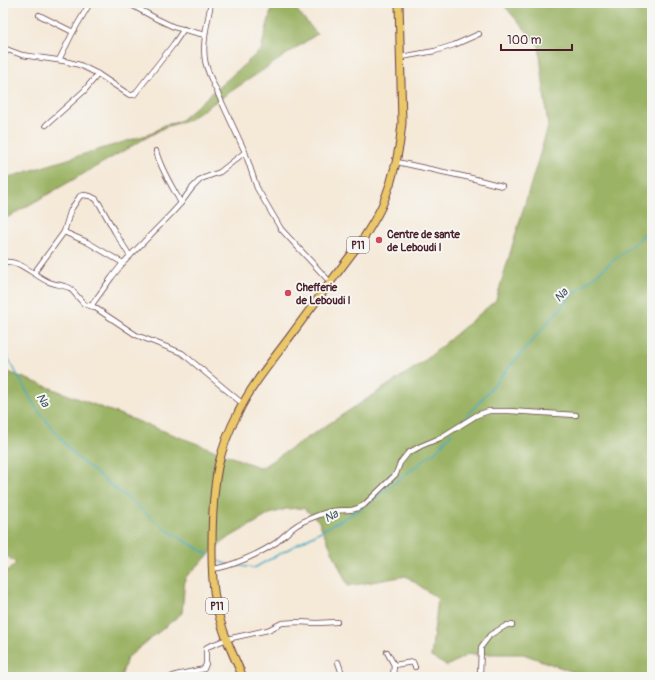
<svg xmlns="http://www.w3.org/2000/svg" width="655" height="680" viewBox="0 0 655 680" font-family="Pangolin,sans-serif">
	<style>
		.forest { fill: #9bb365; stroke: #726948 }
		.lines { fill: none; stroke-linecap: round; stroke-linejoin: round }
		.stream { stroke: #43aac2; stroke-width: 1.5 }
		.minor-casing { stroke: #643d45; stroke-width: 6 }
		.primary-casing { stroke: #643d45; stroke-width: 9 }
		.minor { stroke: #fff; stroke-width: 4.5 }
		.primary { stroke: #eac769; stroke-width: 7 }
		.poi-dot { fill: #d1495b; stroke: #f6f6f2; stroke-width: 1.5 }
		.labels { text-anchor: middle; stroke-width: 4; stroke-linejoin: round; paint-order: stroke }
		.shield { fill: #f6f6f2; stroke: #7e6067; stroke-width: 1 }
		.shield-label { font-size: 10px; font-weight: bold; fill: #4a1f2b }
		.poi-label { font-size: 11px; font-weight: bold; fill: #4a1f2b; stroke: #f6f6f2; text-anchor: start }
		.water-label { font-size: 12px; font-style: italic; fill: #475767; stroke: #f6f6f2 }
	</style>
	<rect width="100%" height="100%" fill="#f6f6f2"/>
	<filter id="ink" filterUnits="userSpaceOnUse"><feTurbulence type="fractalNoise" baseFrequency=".025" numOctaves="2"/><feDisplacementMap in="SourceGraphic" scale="8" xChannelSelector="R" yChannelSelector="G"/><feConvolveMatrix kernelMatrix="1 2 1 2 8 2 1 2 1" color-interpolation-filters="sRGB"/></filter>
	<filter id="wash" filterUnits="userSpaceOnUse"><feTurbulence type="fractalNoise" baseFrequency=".012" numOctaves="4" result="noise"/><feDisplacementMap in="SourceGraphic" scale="16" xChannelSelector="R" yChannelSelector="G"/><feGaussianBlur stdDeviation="0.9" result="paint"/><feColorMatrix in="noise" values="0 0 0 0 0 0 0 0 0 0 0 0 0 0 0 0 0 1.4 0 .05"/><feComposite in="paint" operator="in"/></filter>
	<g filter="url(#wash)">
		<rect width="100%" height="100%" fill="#f5e9d8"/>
		<!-- forest -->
		<g class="forest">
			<polygon points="273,3 283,3 283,5 295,8 317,34 188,120 165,127 3,220 3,179 153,133 164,125 175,123 181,120 261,50"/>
			<polygon points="502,3 652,3 652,677 577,677 573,672 523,654 469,654 447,666 431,657 438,599 406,576 348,586 318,520 303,508 286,509 270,514 223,541 185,578 182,613 127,658 121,677 3,677 3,575 16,563 3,553 3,370 261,468 422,363 496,300 548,127 539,46"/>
		</g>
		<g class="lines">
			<!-- stream -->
			<g class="stream">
				<polyline points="3,349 36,408 75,456 168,531 209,555"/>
				<polyline points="461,423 571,296 652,228"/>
				<polyline points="369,503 437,450 452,433"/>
				<polyline points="214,558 223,563 227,564"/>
				<polyline points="235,565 254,568 363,508"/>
			</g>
		</g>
	</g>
	<g filter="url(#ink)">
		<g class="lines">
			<defs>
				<g id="minor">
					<polyline points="128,3 157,19 174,27 205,35"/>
					<path d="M 211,3 C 208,20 202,42 205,60 C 206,67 209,74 212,81 L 245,152 L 257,188 L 281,229 L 330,282"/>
					<polyline points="39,15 73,32"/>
					<polyline points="3,48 22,55 64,61 80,65 98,74 128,94 130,95 134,95 173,45 184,29"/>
					<polyline points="3,55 8,50"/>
					<polyline points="401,57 435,51 454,45 479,34"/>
					<polyline points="59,60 73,32 90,3"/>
					<polyline points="46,125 84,91 98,74"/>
					<path d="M 156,151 C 161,170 172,186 181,203"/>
					<polyline points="397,162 471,178 502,186"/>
					<polyline points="64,232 87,242 123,263"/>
					<path d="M 3,262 C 20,259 34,276 49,282 C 54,284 61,285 67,287 L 70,288 L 84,304 L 94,307 L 136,335 L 182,353 L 243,404"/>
					<polyline points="34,273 64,232 70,212 72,208 80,196 83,195 90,196 96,199 100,205 115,232 130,256"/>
					<polyline points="91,306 112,277 123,263 172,213 181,203 192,188 201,179 220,172 245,152"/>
					<path d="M 212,569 C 231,567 261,553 277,542 C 280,539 283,536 286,534 C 292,528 301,522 309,519 C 316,516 324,513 332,511 C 345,509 351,513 364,505 L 396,474 L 400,463 L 408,453 L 421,446 L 440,438 L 477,415 L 489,411 L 509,411 L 576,415"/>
					<polyline points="387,652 394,665 393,677"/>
					<polyline points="338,662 343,677"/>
					<polyline points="394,665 413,662 415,667"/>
					<polyline points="171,677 176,675 204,669 206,664 206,648 207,647 227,639 268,630 282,623 298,622 317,623 337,622"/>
					<polyline points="480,677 481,647 490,635 507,625 512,625"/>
				</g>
				<path id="primary" d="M 243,677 C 232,653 221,629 216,603 C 212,585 212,567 212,549 C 212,523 213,492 218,467 C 222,449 229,430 238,413 C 251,386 271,362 289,338 C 313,305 338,272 363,239 C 371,226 379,214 384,201 C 394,176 400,149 402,123 L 399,3"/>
			</defs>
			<!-- minor casing -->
			<use href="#minor" class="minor-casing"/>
			<!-- primary casing -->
			<use href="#primary" class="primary-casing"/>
			<!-- minor -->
			<use href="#minor" class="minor"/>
			<!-- primary -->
			<use href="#primary" class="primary"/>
		</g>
	</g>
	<!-- markers -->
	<g class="poi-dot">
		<circle cx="379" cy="240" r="4"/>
		<circle cx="288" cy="293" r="4"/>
	</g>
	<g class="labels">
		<!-- shield labels -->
		<g class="shield">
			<rect x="347" y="237" width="22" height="16" rx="3"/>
			<rect x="206" y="598" width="22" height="16" rx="3"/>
		</g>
		<g class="shield-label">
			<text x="358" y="249">P11</text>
			<text x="217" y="610">P11</text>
		</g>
		<!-- poi labels -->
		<g class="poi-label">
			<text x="387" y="238">Centre de sante<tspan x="387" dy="13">de Leboudi I</tspan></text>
			<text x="296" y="291">Chefferie<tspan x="296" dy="13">de Leboudi I</tspan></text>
		</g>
		<!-- water labels -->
		<g class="water-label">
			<text transform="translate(561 295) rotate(-47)" y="4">Na</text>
			<text transform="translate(43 400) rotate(57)" y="4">Na</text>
			<text transform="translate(331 516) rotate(-29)" y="4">Na</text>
		</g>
	</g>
	<!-- margin -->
	<rect width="655" height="680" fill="none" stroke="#f6f6f2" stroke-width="16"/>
	<!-- scale -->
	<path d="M501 44v6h71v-6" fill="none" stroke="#4a1f2b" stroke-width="2"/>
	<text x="507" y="44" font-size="12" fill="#4a1f2b" stroke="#f6f6f2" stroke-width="3" paint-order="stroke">100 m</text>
</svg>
